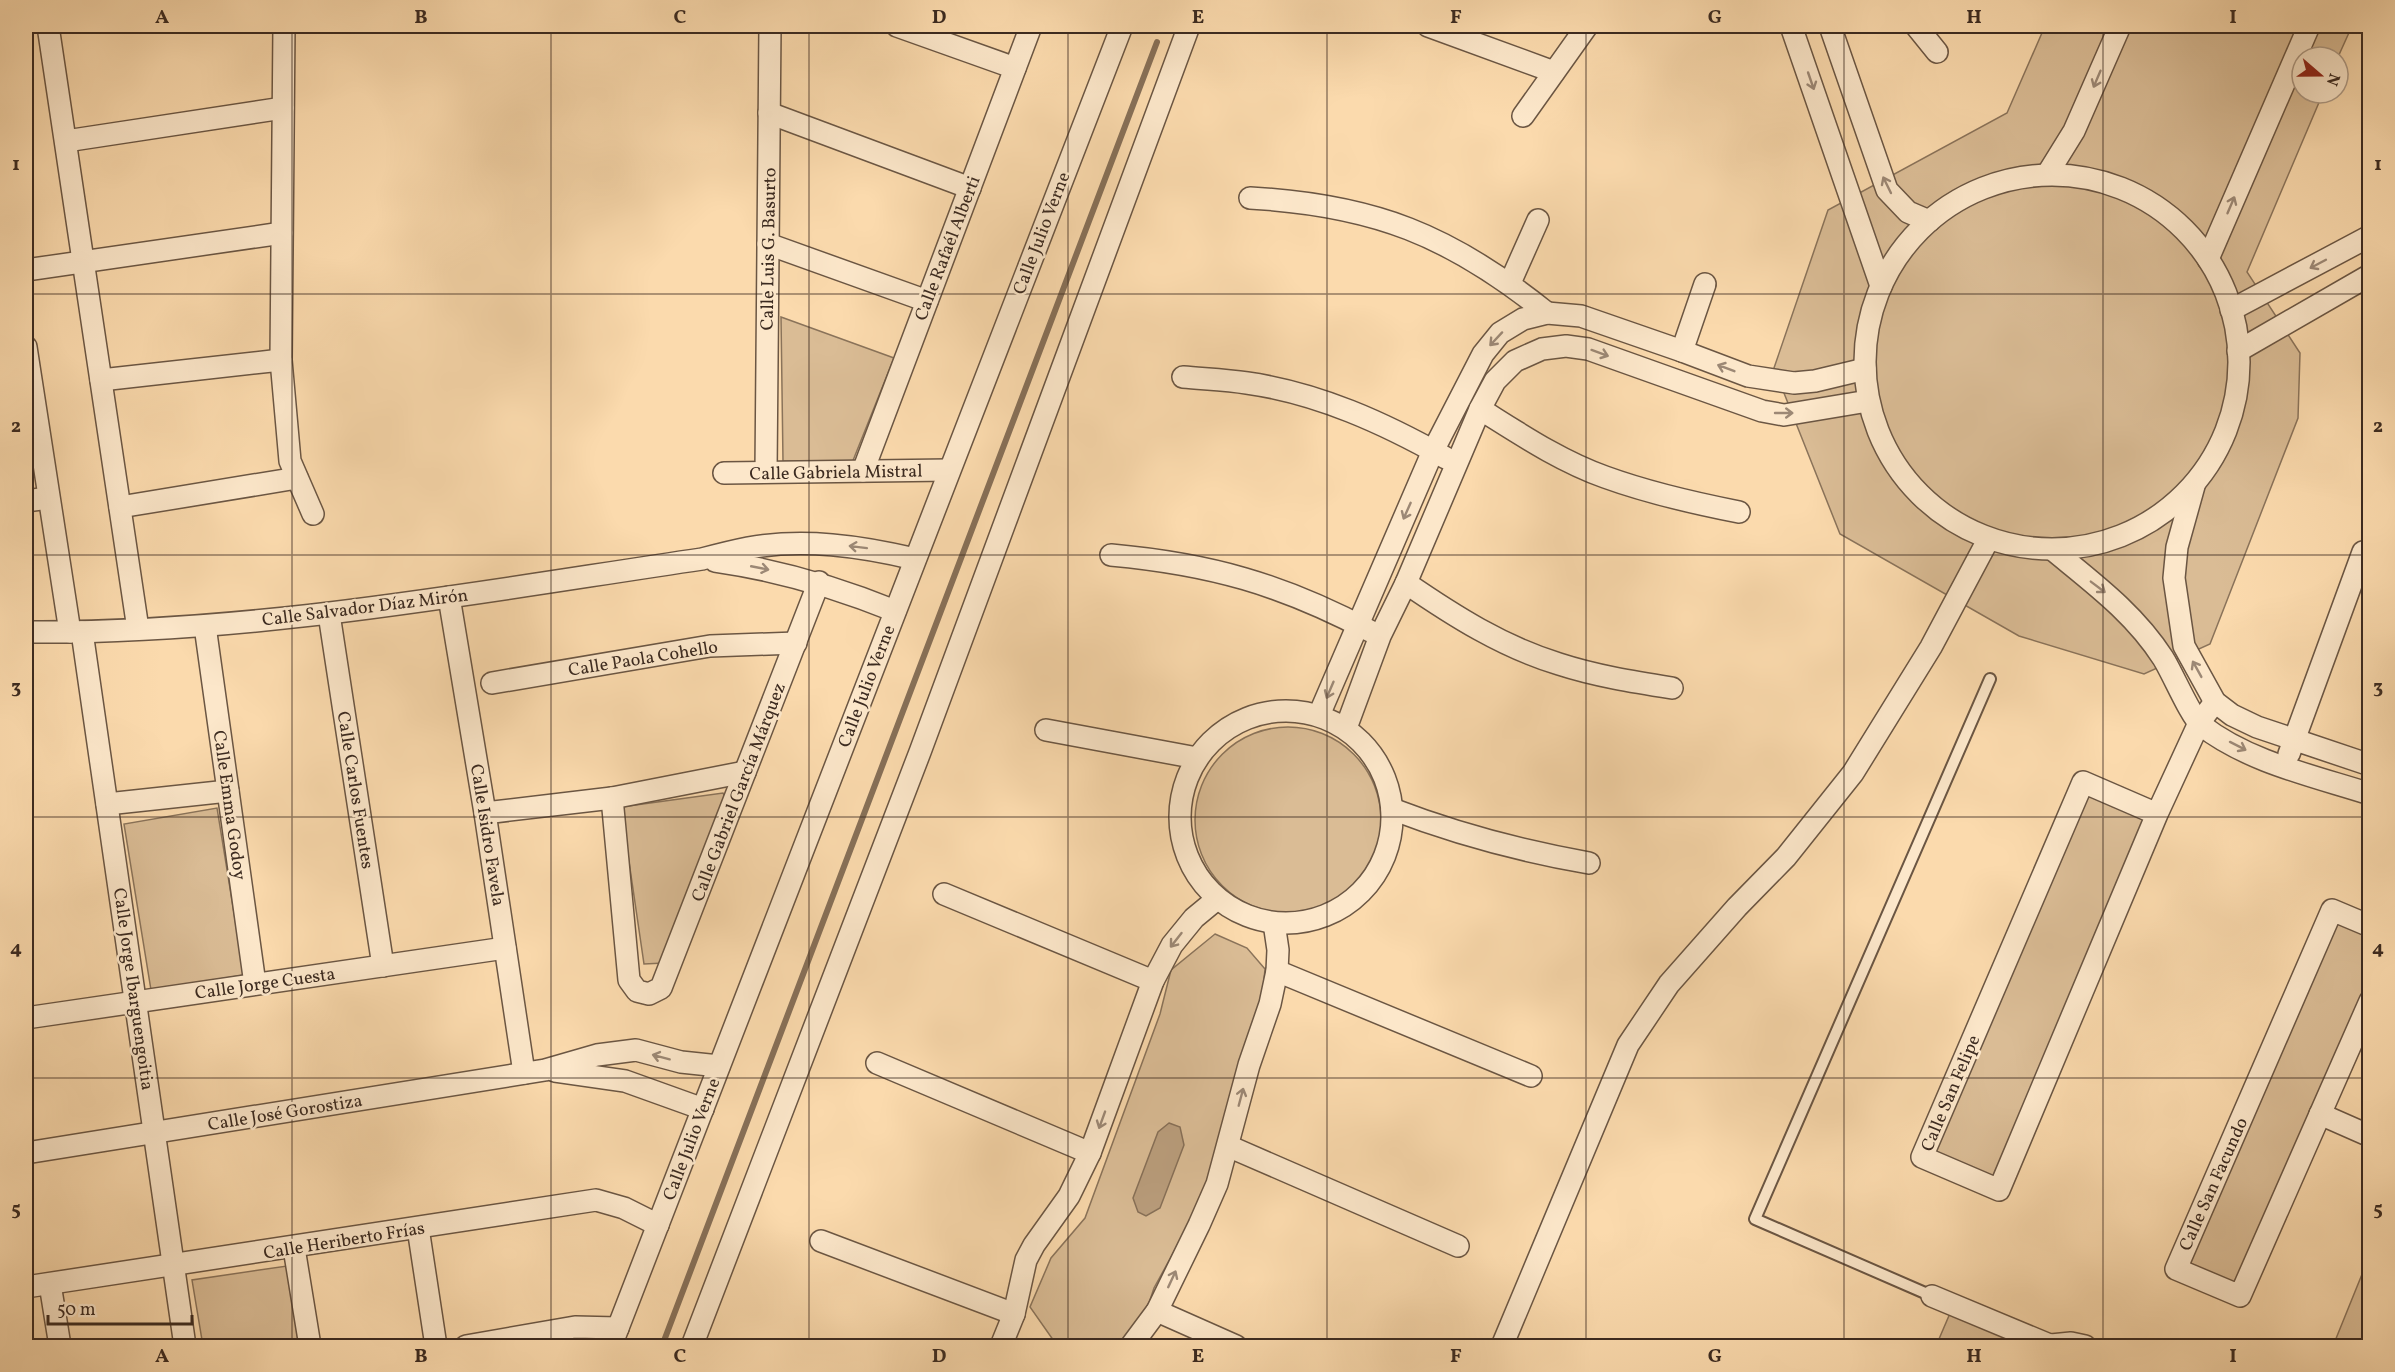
<svg xmlns="http://www.w3.org/2000/svg" width="2395" height="1372" viewBox="0 0 2395 1372" font-family="Vollkorn,serif">
	<style>
		.green { fill: #dabc95; stroke: #8a735a; stroke-width: 1.5 }
		.water { fill: #ba9e7d; stroke: #877058; stroke-width: 1.5 }
		.lines { fill: none; stroke-linecap: round; stroke-linejoin: round }
		.stream { stroke: #877058; stroke-width: 6 }
		.lane-casing { stroke: #6b5643; stroke-width: 14 }
		.street-casing { stroke: #6b5643; stroke-width: 24 }
		.lane { stroke: #fce7ca; stroke-width: 10 }
		.street { stroke: #fce7ca; stroke-width: 21 }
		.oneway { stroke: #9c8875 }
		.grid { fill: none; stroke: #3b2a20; stroke-width: 1.5; stroke-opacity: 0.55 }
		.labels { text-anchor: middle; stroke-width: 5; stroke-linejoin: round; paint-order: stroke }
		.street-label { font-size: 18px; fill: #3b2a20; stroke: #fce7ca }
		.neatline { fill: none; stroke: #3b2a20; stroke-width: 2 }
		.grid-label { font-size: 20px; text-anchor: middle; font-weight: bold; fill: #3b2a20 }
	</style>
	<rect width="100%" height="100%" fill="#fbdaad"/>
	<filter id="stains"><feTurbulence type="fractalNoise" baseFrequency=".00333" numOctaves="4"/><feColorMatrix values="0 0 0 0 .2 0 0 0 0 .09 0 0 0 0 .02 0 0 0 .5 -.17"/></filter>
	<radialGradient id="worn" r=".72"><stop offset=".6" stop-color="#630" stop-opacity="0"/><stop offset="1" stop-color="#630" stop-opacity=".3"/></radialGradient>
	<!-- green -->
	<g class="green">
		<polygon points="2045,26 2352,26 2338,57 2302,57 2302,93 2323,93 2247,272 2300,353 2298,418 2210,644 2144,674 2019,636 1840,534 1774,368 1828,210 2007,113"/>
		<polygon points="781,317 894,358 852,463 783,461"/>
		<circle cx="1288" cy="820" r="93"/>
		<polygon points="723,793 727,801 664,963 644,964 621,807"/>
		<polygon points="2087,795 2148,817 1997,1179 1934,1152"/>
		<polygon points="217,808 244,975 151,990 124,824"/>
		<polygon points="2331,915 2369,929 2369,990 2241,1298 2178,1272"/>
		<polygon points="1215,934 1247,948 1265,969 1261,1011 1205,1195 1154,1288 1139,1333 1114,1346 1073,1346 1056,1344 1030,1307 1051,1258 1085,1218 1160,1014 1171,970"/>
		<polygon points="2369,1257 2369,1346 2333,1346"/>
		<polygon points="287,1266 299,1346 203,1346 192,1280"/>
		<polygon points="1951,1311 2028,1346 1936,1346"/>
	</g>
	<!-- water -->
	<polygon class="water" points="1169,1123 1180,1127 1184,1145 1160,1208 1146,1216 1138,1212 1133,1198 1158,1132"/>
	<g class="lines">
		<!-- stream -->
		<polyline class="stream" points="662,1346 1157,42"/>
		<defs>
			<polyline id="lane" points="1932,1296 1755,1219 1990,679"/>
			<g id="street">
				<polyline points="48,26 138,629"/>
				<polyline points="284,26 281,360 290,461 313,514"/>
				<polyline points="897,26 1015,68"/>
				<polyline points="1428,26 1554,72"/>
				<polyline points="1791,26 1881,286"/>
				<polyline points="1830,26 1887,190 1908,212 1929,221"/>
				<polyline points="1916,26 1937,52"/>
				<polyline points="769,113 970,188"/>
				<polyline points="1523,116 1587,26"/>
				<polyline points="66,141 283,108"/>
				<polyline points="2048,173 2074,131 2120,26"/>
				<circle cx="2052" cy="362" r="187"/>
				<path d="M 1250,198 C 1374,205 1450,235 1547,313"/>
				<polyline points="768,244 927,301"/>
				<polyline points="2208,259 2309,26"/>
				<polyline points="26,270 282,233"/>
				<polyline points="1510,283 1538,220"/>
				<polyline points="2231,310 2370,236"/>
				<polyline points="26,347 70,632"/>
				<polyline points="1682,351 1705,284"/>
				<polyline points="2238,351 2370,275"/>
				<path d="M 1183,377 C 1204,379 1226,380 1247,383 C 1318,393 1384,423 1446,458"/>
				<polyline points="101,380 281,360"/>
				<path d="M 1480,409 C 1520,434 1560,461 1605,477 C 1649,493 1693,503 1739,512"/>
				<polyline points="863,471 1031,26"/>
				<polyline points="766,472 770,26"/>
				<polyline points="724,473 949,470"/>
				<polyline points="2194,486 2177,547 2174,578 2184,646 2215,702 2232,715 2257,727 2370,765"/>
				<polyline points="26,501 48,498"/>
				<polyline points="120,507 297,478"/>
				<path d="M 2053,550 C 2093,583 2134,613 2163,658 C 2172,672 2191,717 2201,725 C 2248,762 2314,776 2370,794"/>
				<path d="M 1111,555 C 1210,564 1281,584 1370,631"/>
				<path d="M 715,561 C 778,570 836,587 895,611"/>
				<path d="M 1406,583 C 1454,616 1503,647 1559,664 C 1596,676 1634,682 1672,688"/>
				<polyline points="449,597 485,813 524,1073"/>
				<polyline points="329,614 383,966"/>
				<polyline points="205,626 255,984"/>
				<path d="M 26,632 C 253,634 478,592 702,559 C 717,555 733,551 748,548 C 804,538 860,546 915,559"/>
				<polyline points="82,632 185,1346"/>
				<polyline points="492,683 710,646 796,643"/>
				<circle cx="1286" cy="817" r="106"/>
				<polyline points="1319,715 1433,451 1483,354 1500,333 1523,319 1547,313 1581,316 1682,351 1748,376 1794,383 1815,381 1865,369"/>
				<polyline points="1346,728 1380,636 1406,583 1480,409 1495,381 1515,361 1542,349 1566,346 1588,349 1762,411 1784,415 1868,401"/>
				<polyline points="1046,730 1197,758"/>
				<polyline points="2289,754 2363,552"/>
				<polyline points="612,798 629,980 637,991 649,994 661,988 819,582"/>
				<polyline points="107,804 228,791"/>
				<path d="M 1392,809 C 1457,834 1521,851 1589,863"/>
				<polyline points="485,813 612,798 745,772"/>
				<polyline points="2157,814 2083,782 1922,1157 1999,1190 2157,814 2199,723 2215,702"/>
				<polyline points="944,894 1153,981"/>
				<polyline points="2370,926 2332,910 2176,1269 2240,1296 2370,1001"/>
				<polyline points="1277,971 1531,1076"/>
				<polyline points="26,1018 505,948"/>
				<polyline points="877,1063 1090,1153"/>
				<polyline points="555,1071 625,1081 703,1109"/>
				<polyline points="2320,1114 2370,1136"/>
				<polyline points="1228,1146 1458,1246"/>
				<polyline points="26,1153 545,1070 597,1055 636,1050 681,1062 719,1066"/>
				<polyline points="418,1228 436,1346"/>
				<polyline points="821,1241 1014,1314"/>
				<polyline points="294,1248 310,1346"/>
				<polyline points="50,1284 60,1346"/>
				<polyline points="26,1287 596,1200 624,1208 658,1225"/>
				<polyline points="1932,1296 2052,1346"/>
				<polyline points="1157,1311 1236,1346"/>
				<polyline points="2051,1345 2071,1343 2085,1346"/>
				<polyline points="466,1346 575,1327 618,1328"/>
				<polyline points="611,1346 1122,26"/>
				<polyline points="692,1346 920,752 1189,26"/>
				<polyline points="1001,1346 1014,1314 1026,1260 1034,1245 1069,1196 1090,1153 1153,981 1172,945 1194,918 1217,899"/>
				<polyline points="1131,1346 1157,1311 1199,1225 1217,1184 1249,1065 1270,1004 1277,971 1278,950 1274,923"/>
				<polyline points="1502,1346 1628,1045 1669,984 1737,907 1786,857 1853,773 1931,647 1988,540"/>
			</g>
		</defs>
		<!-- lane casing -->
		<use href="#lane" class="lane-casing"/>
		<!-- street casing -->
		<use href="#street" class="street-casing"/>
		<!-- lane -->
		<use href="#lane" class="lane"/>
		<!-- street -->
		<use href="#street" class="street"/>
	</g>
	<!-- one-way arrows -->
	<defs><path id="oneway-shaft" d="M-6 0H5M1.5-3L5.5 0L1.5 3" fill="none" stroke-width="1.6" stroke-linecap="round" stroke-linejoin="round" transform="scale(1.5)"/></defs>
	<g class="oneway">
		<use href="#oneway-shaft" transform="translate(2097 79) rotate(113)"/>
		<use href="#oneway-shaft" transform="translate(1811 81) rotate(71)"/>
		<use href="#oneway-shaft" transform="translate(1887 185) rotate(-116)"/>
		<use href="#oneway-shaft" transform="translate(2231 205) rotate(-67)"/>
		<use href="#oneway-shaft" transform="translate(2318 264) rotate(152)"/>
		<use href="#oneway-shaft" transform="translate(1496 339) rotate(133)"/>
		<use href="#oneway-shaft" transform="translate(1600 353) rotate(20)"/>
		<use href="#oneway-shaft" transform="translate(1726 368) rotate(-159)"/>
		<use href="#oneway-shaft" transform="translate(1784 413)"/>
		<use href="#oneway-shaft" transform="translate(1407 511) rotate(114)"/>
		<use href="#oneway-shaft" transform="translate(858 547) rotate(-173)"/>
		<use href="#oneway-shaft" transform="translate(760 568) rotate(11)"/>
		<use href="#oneway-shaft" transform="translate(2098 587) rotate(37)"/>
		<use href="#oneway-shaft" transform="translate(2197 669) rotate(-119)"/>
		<use href="#oneway-shaft" transform="translate(1330 690) rotate(113)"/>
		<use href="#oneway-shaft" transform="translate(2238 746) rotate(27)"/>
		<use href="#oneway-shaft" transform="translate(1176 940) rotate(128)"/>
		<use href="#oneway-shaft" transform="translate(661 1057) rotate(-165)"/>
		<use href="#oneway-shaft" transform="translate(1241 1097) rotate(-75)"/>
		<use href="#oneway-shaft" transform="translate(1102 1120) rotate(110)"/>
		<use href="#oneway-shaft" transform="translate(1172 1279) rotate(-65)"/>
	</g>
	<!-- grid -->
	<path class="grid" d="M 292,26 L 292,1346M 551,26 L 551,1346M 809,26 L 809,1346M 1068,26 L 1068,1346M 1327,26 L 1327,1346M 1586,26 L 1586,1346M 1844,26 L 1844,1346M 2103,26 L 2103,1346M 26,294 L 2370,294M 26,555 L 2370,555M 26,817 L 2370,817M 26,1078 L 2370,1078"/>
	<g class="labels">
		<!-- street labels -->
		<g class="street-label">
			<text transform="translate(1041 233) rotate(-69)" y="6">Calle Julio Verne</text>
			<text transform="translate(947 248) rotate(-69)" y="6">Calle Rafaél Alberti</text>
			<text transform="translate(768 249) rotate(-89)" y="6">Calle Luis G. Basurto</text>
			<text transform="translate(836 472) rotate(-1)" y="6">Calle Gabriela Mistral</text>
			<text transform="translate(365 607) rotate(-7)" y="6">Calle Salvador Díaz Mirón</text>
			<text transform="translate(643 658) rotate(-9)" y="6">Calle Paola Cohello</text>
			<text transform="translate(866 686) rotate(-69)" y="6">Calle Julio Verne</text>
			<text transform="translate(356 790) rotate(81)" y="6">Calle Carlos Fuentes</text>
			<text transform="translate(738 792) rotate(-69)" y="6">Calle Gabriel García Márquez</text>
			<text transform="translate(230 805) rotate(82)" y="6">Calle Emma Godoy</text>
			<text transform="translate(488 835) rotate(81)" y="6">Calle Isidro Favela</text>
			<text transform="translate(265 983) rotate(-8)" y="6">Calle Jorge Cuesta</text>
			<text transform="translate(134 989) rotate(82)" y="6">Calle Jorge Ibarguengoitia</text>
			<text transform="translate(1950 1093) rotate(-67)" y="6">Calle San Felipe</text>
			<text transform="translate(285 1112) rotate(-9)" y="6">Calle José Gorostiza</text>
			<text transform="translate(691 1139) rotate(-69)" y="6">Calle Julio Verne</text>
			<text transform="translate(2213 1184) rotate(-66)" y="6">Calle San Facundo</text>
			<text transform="translate(344 1240) rotate(-9)" y="6">Calle Heriberto Frías</text>
		</g>
	</g>
	<!-- margin -->
	<rect width="2395" height="1372" fill="none" stroke="#fbdaad" stroke-width="66"/>
	<!-- north arrow -->
	<g transform="translate(2320 75) rotate(110)"><circle r="28" fill="#fce7ca" stroke="#af9b86" stroke-width="1.5"/>
	<path d="M0-4.5L10 22L0 15L-10 22Z" fill="#8f2418"/>
	<text y="-9" font-size="16" font-weight="bold" text-anchor="middle" fill="#3b2a20">N</text>
	</g>
	<!-- scale -->
	<path d="M48 1315v9h144v-9" fill="none" stroke="#3b2a20" stroke-width="3"/>
	<text x="57" y="1315" font-size="18" fill="#3b2a20" stroke="#fce7ca" stroke-width="4.5" paint-order="stroke">50 m</text>
	<rect x="33" y="33" width="2329" height="1306" class="neatline"/>
	<g class="grid-label">
		<text x="162" y="23">A</text>
		<text x="421" y="23">B</text>
		<text x="680" y="23">C</text>
		<text x="939" y="23">D</text>
		<text x="1198" y="23">E</text>
		<text x="1456" y="23">F</text>
		<text x="1715" y="23">G</text>
		<text x="1974" y="23">H</text>
		<text x="2233" y="23">I</text>
		<text x="16" y="170">1</text>
		<text x="2378" y="170">1</text>
		<text x="16" y="432">2</text>
		<text x="2378" y="432">2</text>
		<text x="16" y="693">3</text>
		<text x="2378" y="693">3</text>
		<text x="16" y="954">4</text>
		<text x="2378" y="954">4</text>
		<text x="16" y="1215">5</text>
		<text x="2378" y="1215">5</text>
		<text x="162" y="1362">A</text>
		<text x="421" y="1362">B</text>
		<text x="680" y="1362">C</text>
		<text x="939" y="1362">D</text>
		<text x="1198" y="1362">E</text>
		<text x="1456" y="1362">F</text>
		<text x="1715" y="1362">G</text>
		<text x="1974" y="1362">H</text>
		<text x="2233" y="1362">I</text>
	</g>
	<rect width="100%" height="100%" filter="url(#stains)"/>
	<rect width="100%" height="100%" fill="url(#worn)"/>
</svg>
